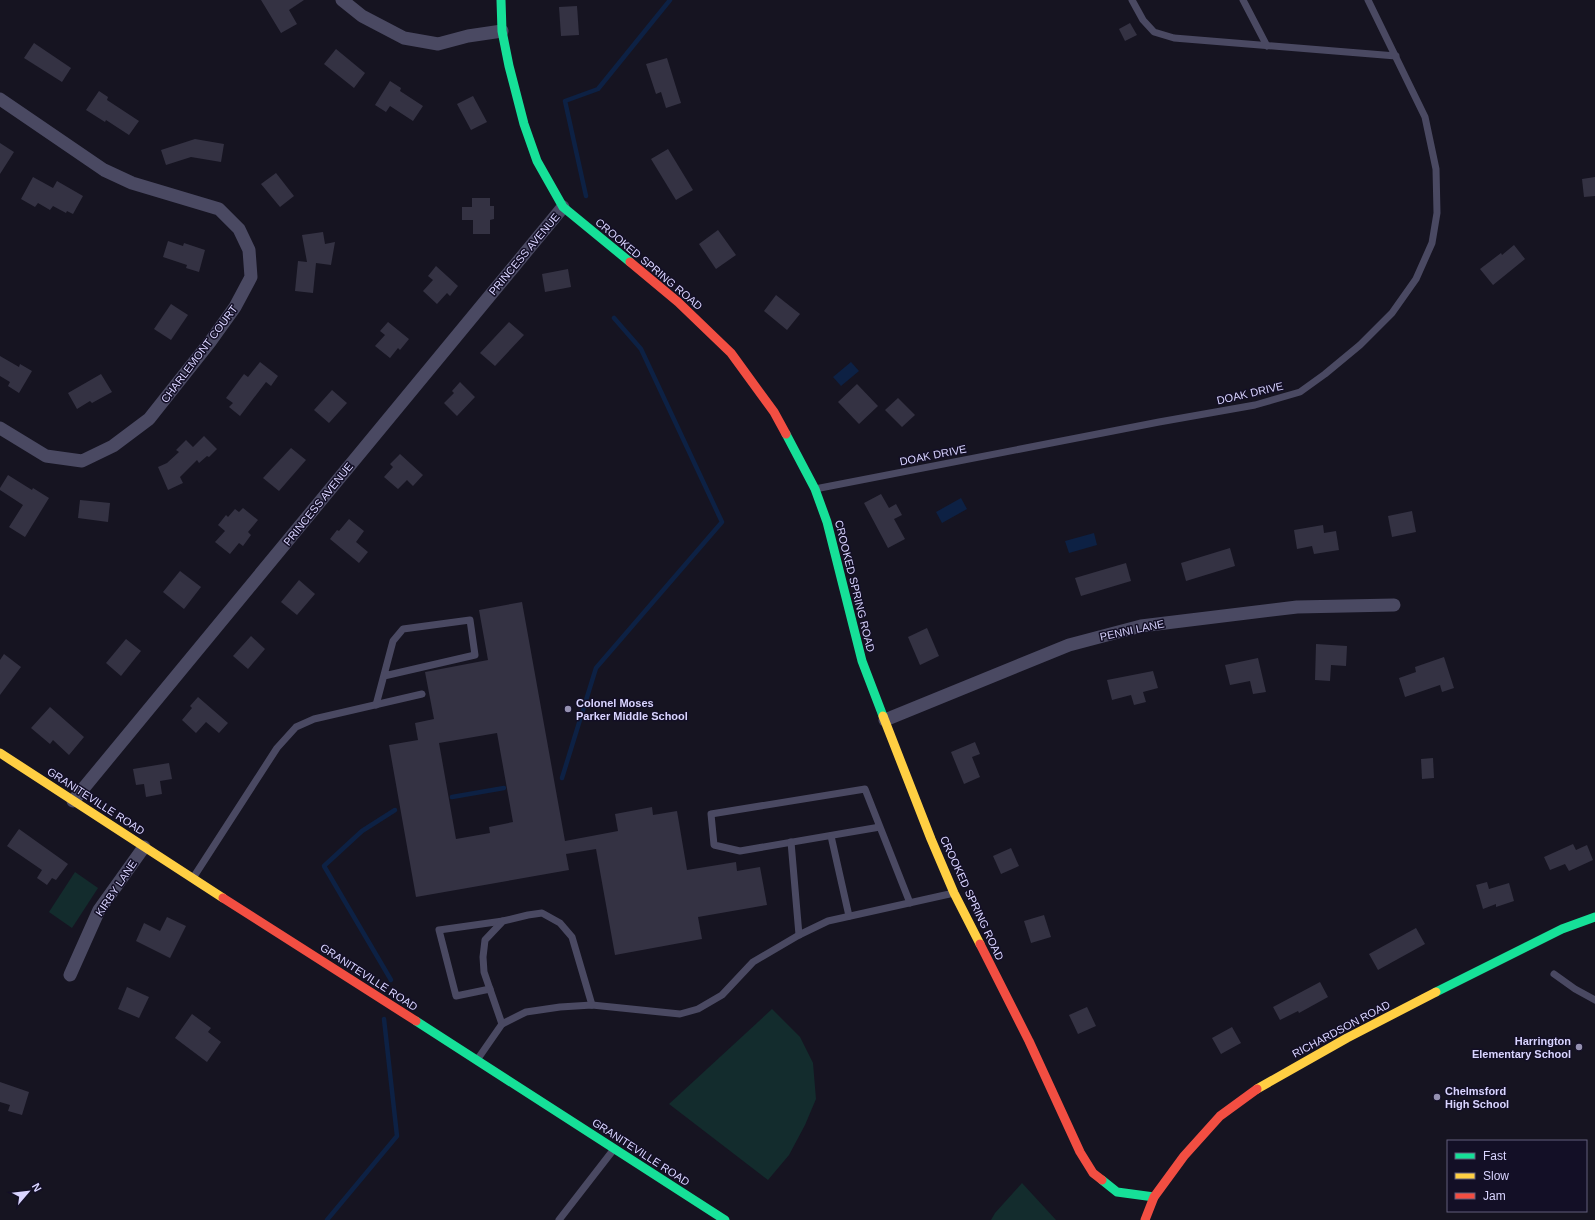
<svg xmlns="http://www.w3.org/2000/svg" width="1595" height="1220" viewBox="0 0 1595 1220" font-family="Helvetica,sans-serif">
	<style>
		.green { fill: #132c2d }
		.water { fill: #0d2144 }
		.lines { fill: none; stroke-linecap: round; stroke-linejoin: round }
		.stream { stroke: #0d2144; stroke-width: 4.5 }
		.building { fill: #343243; fill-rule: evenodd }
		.lane { stroke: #4a4962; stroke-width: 7 }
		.street { stroke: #4a4962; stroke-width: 13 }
		.fast { stroke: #16e098; stroke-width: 9 }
		.slow { stroke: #ffcf43; stroke-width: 9 }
		.jam { stroke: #f24e42; stroke-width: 9 }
		.poi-dot { fill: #9591b1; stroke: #130f26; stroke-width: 1.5 }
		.labels { text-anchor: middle; stroke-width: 3; stroke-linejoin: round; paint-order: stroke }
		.street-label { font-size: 11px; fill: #d9d4ff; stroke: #130f26 }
		.poi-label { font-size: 11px; font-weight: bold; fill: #d9d4ff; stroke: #130f26; text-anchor: start }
	</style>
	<rect width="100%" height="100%" fill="#161421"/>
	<!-- green -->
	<g class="green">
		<polygon points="75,872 98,888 72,928 49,912"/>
		<polygon points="772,1009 800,1037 813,1063 816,1099 805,1125 789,1155 768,1180 669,1104"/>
		<polygon points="1022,1183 1056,1220 991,1220 995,1213"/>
	</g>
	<!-- water -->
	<g class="water">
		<polygon points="851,362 859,371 841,386 833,377"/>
		<polygon points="961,498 967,509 942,523 936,512"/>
		<polygon points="1094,533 1097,545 1069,553 1065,541"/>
	</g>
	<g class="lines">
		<!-- stream -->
		<g class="stream">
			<polyline points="586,196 565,101 598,89 670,0"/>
			<polyline points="562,778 596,668 722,522 641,349 614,318"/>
			<polyline points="452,797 504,788"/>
			<polyline points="391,980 324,866 362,831 395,810"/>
			<polyline points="327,1220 397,1136 384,1019"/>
		</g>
	</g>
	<!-- building -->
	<g class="building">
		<polygon points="261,0 304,0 289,10 297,24 281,33"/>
		<polygon points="577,6 579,35 561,36 559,7"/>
		<polygon points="1130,23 1137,35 1125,41 1119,29"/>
		<polygon points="34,43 71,68 62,82 24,58"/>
		<polygon points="336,49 365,73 354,88 324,64"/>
		<polygon points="667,58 681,103 666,108 661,92 656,94 646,64"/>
		<polygon points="390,81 401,88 400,91 423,106 413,121 390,106 386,112 375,105"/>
		<polygon points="99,91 108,97 107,100 139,121 129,135 106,120 105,122 86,110"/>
		<polygon points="473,96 487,122 471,130 457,104"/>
		<polygon points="195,139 224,144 221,162 191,157 166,165 161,150"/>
		<polygon points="0,143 14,152 0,174"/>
		<polygon points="668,149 693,190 676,200 651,159"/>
		<polygon points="276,173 294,196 280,207 261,184"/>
		<polygon points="33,177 53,188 57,181 83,196 73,214 67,211 66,213 53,206 50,210 38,203 35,207 21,199"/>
		<polygon points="1595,177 1595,196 1584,197 1582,179"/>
		<polygon points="472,198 490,198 490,206 494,206 494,219 490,220 490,234 473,234 473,220 462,220 462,207 472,207"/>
		<polygon points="718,230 736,255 716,269 699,244"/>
		<polygon points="323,232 325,244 335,242 331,265 316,263 313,293 295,291 298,261 307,262 302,235"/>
		<polygon points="168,241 183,246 184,243 205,250 199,272 186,268 187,265 163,257"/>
		<polygon points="1514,245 1525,259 1493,285 1480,269 1501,253 1502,255"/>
		<polygon points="436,266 458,286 450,296 447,293 437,304 423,291 433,280 428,276"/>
		<polygon points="568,269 571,287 545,292 542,274"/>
		<polygon points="776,295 800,314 787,330 764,311"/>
		<polygon points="171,304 188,315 171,340 154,329"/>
		<polygon points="388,322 409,339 400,350 398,348 390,358 375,346 385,335 380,331"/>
		<polygon points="509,322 524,335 495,366 480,353"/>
		<polygon points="0,356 19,367 20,364 32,371 19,393 8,386 10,382 0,376"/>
		<polygon points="260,362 278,376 271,386 266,382 240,416 229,407 233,403 226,398 244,374 248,377"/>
		<polygon points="101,374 112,392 92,403 90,401 77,409 68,393"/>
		<polygon points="460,382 475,397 457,416 444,403 454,393 452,391"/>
		<polygon points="857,384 878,406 859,424 838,402"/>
		<polygon points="332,390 347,403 329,423 314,410"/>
		<polygon points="898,398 915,415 902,427 885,410"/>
		<polygon points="204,436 217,449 209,457 207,456 199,463 197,460 180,477 183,483 168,490 158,467 167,463 179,452 176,450 186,440 193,447"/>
		<polygon points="291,448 306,460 279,491 263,478"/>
		<polygon points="400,454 423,475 413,486 407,480 398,489 384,477 393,467 390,464"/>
		<polygon points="8,475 32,490 33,488 49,498 25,537 9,527 23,505 0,490 0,488"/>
		<polygon points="881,494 889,508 896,504 902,515 894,519 905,539 888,548 864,503"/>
		<polygon points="80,500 110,503 108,522 78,518"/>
		<polygon points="243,508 258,520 248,532 251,535 243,546 239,543 230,554 215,542 225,531 218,525 226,515 228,517 235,509 239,512"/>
		<polygon points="1412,511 1416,532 1392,537 1388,516"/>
		<polygon points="349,519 364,531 356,542 368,552 359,563 330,539 337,530 339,531"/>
		<polygon points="1323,525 1324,533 1336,531 1339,550 1314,554 1312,546 1297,549 1294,530"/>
		<polygon points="1230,548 1235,566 1186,581 1181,563"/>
		<polygon points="1126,563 1131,581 1081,596 1075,578"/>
		<polygon points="180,571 201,587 184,609 163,592"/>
		<polygon points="299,580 315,594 297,615 281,602"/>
		<path d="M 522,602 L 565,841 L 618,831 L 615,814 L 652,807 L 653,815 L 677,811 L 687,870 L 736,862 L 737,871 L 760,867 L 767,905 L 698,917 L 702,939 L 615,955 L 596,849 L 566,854 L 569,870 L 416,897 L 389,745 L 418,740 L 415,723 L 434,719 L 425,672 L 488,660 L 479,610 ZM 497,733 L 513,822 L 489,827 L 490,833 L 456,839 L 439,743 Z"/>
		<polygon points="927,628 939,656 920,665 908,637"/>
		<polygon points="251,636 265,649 248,669 233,656"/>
		<polygon points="126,639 141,651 121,676 106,663"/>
		<polygon points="1316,644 1347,646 1346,666 1331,665 1330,681 1315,680"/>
		<polygon points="4,654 21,667 0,695 0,660"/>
		<polygon points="1444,657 1454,688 1442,692 1440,685 1405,697 1399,678 1416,672 1415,667"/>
		<polygon points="1258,658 1266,692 1253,694 1250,681 1230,685 1225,665"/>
		<polygon points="1153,671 1158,688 1143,692 1146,702 1134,705 1131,695 1112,700 1107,680"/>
		<polygon points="198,697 228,723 219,733 206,722 196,733 182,720 192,708 190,706"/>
		<polygon points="50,707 84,737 69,755 53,740 50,744 31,728"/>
		<polygon points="975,742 980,754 972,757 980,777 964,784 951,752"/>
		<polygon points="1433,758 1434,778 1422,779 1421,759"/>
		<polygon points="169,763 172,779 160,781 162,794 146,797 144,784 136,785 133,769"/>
		<polygon points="19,829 68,864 56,880 52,878 47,885 37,878 42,870 7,846"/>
		<polygon points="1573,844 1576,850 1587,845 1593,860 1569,871 1565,864 1550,870 1544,857"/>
		<polygon points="1011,848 1019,866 1001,874 993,856"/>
		<polygon points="1487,882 1489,889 1509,883 1514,901 1496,907 1496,904 1483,909 1476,885"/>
		<polygon points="1044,915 1051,937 1031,943 1024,921"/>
		<polygon points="167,917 186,926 170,958 136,941 144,923 160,931"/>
		<polygon points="1416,928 1425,944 1378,970 1369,954"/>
		<polygon points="1320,982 1328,997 1299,1013 1298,1011 1280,1020 1273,1007"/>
		<polygon points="127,987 149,997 139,1018 118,1009"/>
		<polygon points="1087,1007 1096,1026 1078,1034 1069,1015"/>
		<polygon points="192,1014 211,1028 208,1032 221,1042 207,1062 175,1038"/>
		<polygon points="1232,1027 1241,1043 1221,1054 1212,1038"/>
		<polygon points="0,1082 29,1092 22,1115 8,1111 10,1105 0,1102"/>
	</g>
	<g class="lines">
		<!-- lane -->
		<g class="lane">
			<polyline points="1132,0 1143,20 1154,32 1174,38 1396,56"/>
			<polyline points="1243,0 1267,46"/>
			<polyline points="815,489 1159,422 1255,405 1300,392 1325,374 1360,345 1392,313 1416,279 1432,243 1437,213 1436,169 1425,117 1368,0"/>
			<polyline points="376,705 393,641 403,629 470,620 475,655 384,676"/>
			<polyline points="880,827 740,851 714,845 711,814 865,789 910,903"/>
			<polyline points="831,836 849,916"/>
			<polyline points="791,842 799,935"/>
			<polyline points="193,878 277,748 296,727 314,719 422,694"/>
			<polyline points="1554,974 1575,989 1595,1000"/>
			<polyline points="490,989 456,996 439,930 503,921"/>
			<polyline points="502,1024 484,972 483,957 485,940 503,921 528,915 542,913 560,923 572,937 592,1005"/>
			<polyline points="477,1060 502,1024 526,1012 560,1007 592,1005 680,1014 698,1009 722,995 753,962 799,935 828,921 954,893"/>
			<polyline points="559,1220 614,1149"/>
		</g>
		<!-- street -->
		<g class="street">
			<polyline points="342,0 362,16 404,38 438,44 468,36 502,31"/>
			<polyline points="0,99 104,170 132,183 219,209 239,229 249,250 251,277 235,307 210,342 149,419 113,446 82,461 46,456 0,428"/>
			<polyline points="885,720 1069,645 1141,626 1297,607 1394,605"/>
			<polyline points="73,801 563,207"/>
			<polyline points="70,975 99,910 144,847"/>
		</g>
		<!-- fast -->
		<g class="fast">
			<polyline points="501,0 502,31 509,66 524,124 537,161 563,207 630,262"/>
			<polyline points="786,434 815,489 827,522 862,661 883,716"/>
			<polyline points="1436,992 1562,929 1595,917"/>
			<polyline points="416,1021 725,1220"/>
			<polyline points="1102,1180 1117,1192 1154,1197"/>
		</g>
		<!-- slow -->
		<g class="slow">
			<polyline points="883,716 931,839 954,893 980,944"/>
			<polyline points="0,753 223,898"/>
			<polyline points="1257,1089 1347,1038 1436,992"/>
		</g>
		<!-- jam -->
		<g class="jam">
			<polyline points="630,262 678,302 731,353 774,412 786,434"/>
			<polyline points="223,898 416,1021"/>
			<polyline points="980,944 1029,1041 1080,1152 1093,1173 1102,1180"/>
			<polyline points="1145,1220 1154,1197 1184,1156 1220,1116 1257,1089"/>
		</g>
	</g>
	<!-- markers -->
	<g class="poi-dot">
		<circle cx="568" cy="709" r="4"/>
		<circle cx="1579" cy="1047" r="4"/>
		<circle cx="1437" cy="1097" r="4"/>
	</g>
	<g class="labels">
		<!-- street labels -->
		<g class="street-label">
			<text transform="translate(524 254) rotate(-50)" y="4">PRINCESS AVENUE</text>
			<text transform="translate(649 264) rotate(40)" y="4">CROOKED SPRING ROAD</text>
			<text transform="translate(199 354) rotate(-53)" y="4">CHARLEMONT COURT</text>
			<text transform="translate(1250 393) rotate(-13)" y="4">DOAK DRIVE</text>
			<text transform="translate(933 455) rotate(-11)" y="4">DOAK DRIVE</text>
			<text transform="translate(318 504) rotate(-51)" y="4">PRINCESS AVENUE</text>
			<text transform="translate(855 586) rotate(76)" y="4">CROOKED SPRING ROAD</text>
			<text transform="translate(1132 630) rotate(-12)" y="4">PENNI LANE</text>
			<text transform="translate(96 801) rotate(33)" y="4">GRANITEVILLE ROAD</text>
			<text transform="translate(116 888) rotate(-56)" y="4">KIRBY LANE</text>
			<text transform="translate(972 898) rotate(65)" y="4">CROOKED SPRING ROAD</text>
			<text transform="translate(369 977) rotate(33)" y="4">GRANITEVILLE ROAD</text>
			<text transform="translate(1341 1029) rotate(-28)" y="4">RICHARDSON ROAD</text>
			<text transform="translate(641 1152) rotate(33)" y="4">GRANITEVILLE ROAD</text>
		</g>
		<!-- poi labels -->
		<g class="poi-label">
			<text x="576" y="707">Colonel Moses<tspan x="576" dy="13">Parker Middle School</tspan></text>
			<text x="1571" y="1045" text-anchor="end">Harrington<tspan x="1571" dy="13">Elementary School</tspan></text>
			<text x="1445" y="1095">Chelmsford<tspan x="1445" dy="13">High School</tspan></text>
		</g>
	</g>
	<!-- legend -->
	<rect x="1447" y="1140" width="140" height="72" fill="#130f26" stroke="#625e7d"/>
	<rect x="1455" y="1153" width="20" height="6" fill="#16e098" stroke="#625e7d"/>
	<text x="1483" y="1160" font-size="12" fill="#d9d4ff">Fast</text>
	<rect x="1455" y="1173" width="20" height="6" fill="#ffcf43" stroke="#625e7d"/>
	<text x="1483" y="1180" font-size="12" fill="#d9d4ff">Slow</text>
	<rect x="1455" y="1193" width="20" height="6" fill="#f24e42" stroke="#625e7d"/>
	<text x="1483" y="1200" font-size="12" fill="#d9d4ff">Jam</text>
	<!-- north arrow -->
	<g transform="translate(28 1192) rotate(62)" stroke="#130f26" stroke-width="3" paint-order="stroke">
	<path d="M0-3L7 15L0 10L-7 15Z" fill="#d9d4ff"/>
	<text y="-6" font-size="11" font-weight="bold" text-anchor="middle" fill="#d9d4ff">N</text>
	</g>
</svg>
